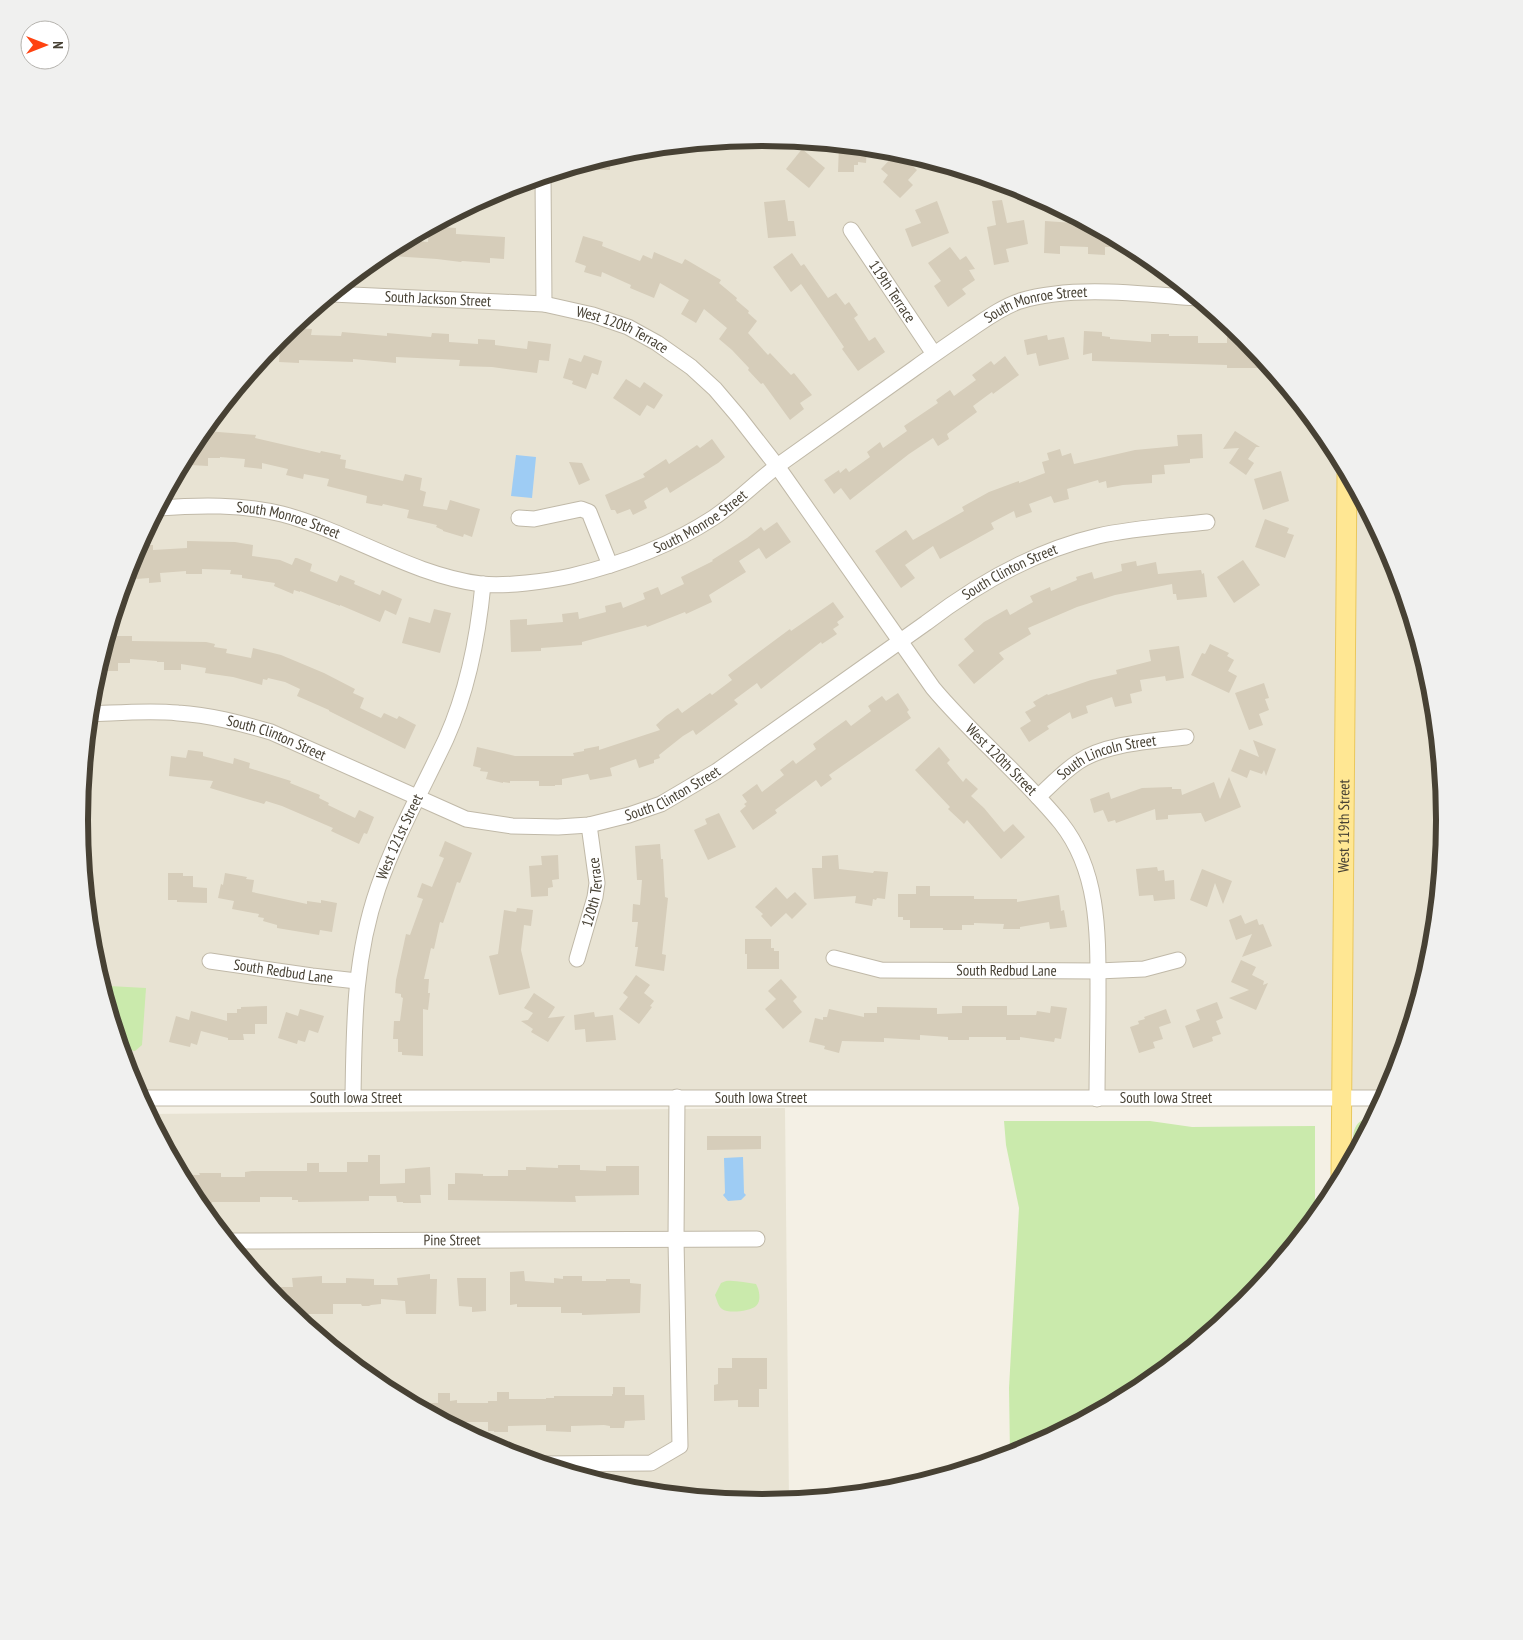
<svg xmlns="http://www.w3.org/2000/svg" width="1523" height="1640" viewBox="0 0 1523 1640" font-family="'PT Sans Narrow',sans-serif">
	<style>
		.residential { fill: #e8e3d3 }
		.green { fill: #caeaac }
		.water { fill: #9eccf4 }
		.building { fill: #d6cdba }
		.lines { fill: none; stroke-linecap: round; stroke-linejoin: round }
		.minor-casing { stroke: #c0b9a8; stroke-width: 17 }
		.major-casing { stroke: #eac85d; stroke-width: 21 }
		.minor { stroke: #fff; stroke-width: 15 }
		.major { stroke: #ffe793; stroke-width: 19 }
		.labels { text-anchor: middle; stroke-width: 5; stroke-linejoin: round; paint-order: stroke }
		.street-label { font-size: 15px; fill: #474134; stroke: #fff }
		.rim { fill: none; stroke: #474134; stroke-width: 6 }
	</style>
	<rect width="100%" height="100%" fill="#f4f0e5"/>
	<!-- residential -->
	<g class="residential">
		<polygon points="762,137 895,150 1023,189 1141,252 1244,337 1329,441 1392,559 1431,687 1444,820 1431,953 1392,1082 1384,1097 143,1104 131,1081 92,953 79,820 92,687 131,558 194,440 279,337 382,252 500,189 629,150"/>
		<polygon points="785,1108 789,1500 761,1503 628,1490 500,1451 382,1388 279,1303 194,1199 148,1114"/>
	</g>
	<!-- green -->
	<g class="green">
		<polygon points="109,986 146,988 142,1045 135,1051 121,1049 103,989"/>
		<path d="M 1373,1117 L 1353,1155 C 1353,1136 1350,1120 1373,1117 Z"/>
		<polygon points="1004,1121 1150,1121 1192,1127 1315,1126 1315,1217 1244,1303 1141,1388 1023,1451 1010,1455 1009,1388 1019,1208 1006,1145"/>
		<path d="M 726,1281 C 736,1280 746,1283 756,1284 C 759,1289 762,1301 756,1306 C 750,1311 729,1314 722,1309 C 718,1306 717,1300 715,1295 L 721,1283 Z"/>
	</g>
	<!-- water -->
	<g class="water">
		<polygon points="516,455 536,457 532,498 511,496"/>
		<polygon points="743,1157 744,1193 746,1195 741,1200 728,1201 723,1195 725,1193 724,1158"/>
	</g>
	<!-- building -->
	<g class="building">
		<polygon points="839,145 867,148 866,163 858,162 858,165 854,165 854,172 838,172"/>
		<polygon points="802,149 825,168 809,188 786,169"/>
		<polygon points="897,152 917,170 908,180 913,185 900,198 883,182 888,175 881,169"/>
		<polygon points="610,156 610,170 575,169 575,167"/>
		<polygon points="785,200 788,221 794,221 796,236 768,238 764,202"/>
		<polygon points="1002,200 1007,223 1024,220 1028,244 1006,249 1009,262 994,265 987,227 996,225 992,201"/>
		<polygon points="937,201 949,233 912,247 905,229 921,223 915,210"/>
		<polygon points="1045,221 1088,224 1132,247 1105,247 1105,255 1088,254 1088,247 1060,246 1060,254 1044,253"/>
		<polygon points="441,227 456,228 456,234 505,237 504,259 490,258 490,263 462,261 461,262 437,259 392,256 393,247 404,240 428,242 429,228 441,229"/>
		<polygon points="583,236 603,242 602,246 640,261 643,255 652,259 654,252 682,264 685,259 721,280 719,283 737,298 736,300 749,311 748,313 757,321 748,333 768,355 770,353 791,375 794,373 812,395 800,403 804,409 790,420 763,383 761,384 748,370 749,368 732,350 719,339 727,328 704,309 696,323 681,314 689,300 660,283 654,298 630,288 631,285 602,272 601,277 584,272 586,266 575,262"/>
		<polygon points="950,247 960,260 966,256 975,269 969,270 975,280 962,289 966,294 948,307 934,286 941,281 928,263"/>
		<polygon points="792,253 801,266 804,264 828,298 836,293 845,305 849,302 858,315 854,318 869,341 875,337 885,352 858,371 842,349 844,347 801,284 791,292 773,267"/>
		<polygon points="294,328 312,329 311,335 341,336 342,332 387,336 387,333 431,337 432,333 449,334 449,342 478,344 478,339 495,340 495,345 527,349 528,341 551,344 549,361 539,360 537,373 492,367 459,366 460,360 396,357 396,363 353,359 353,362 299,360 299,363 279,362 281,336 294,337"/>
		<polygon points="1084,331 1102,332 1102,336 1110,337 1110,339 1151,342 1151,334 1169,334 1169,336 1198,336 1198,343 1227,343 1227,337 1244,337 1244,347 1252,347 1270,368 1227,368 1227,365 1092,361 1092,353 1083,355"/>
		<polygon points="1047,335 1048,340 1064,337 1069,359 1039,366 1036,353 1027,355 1024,340"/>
		<polygon points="584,355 602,361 598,375 592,373 586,389 572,384 573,381 563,378 569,358 581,362"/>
		<polygon points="1005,356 1019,375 993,394 992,392 973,406 977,412 947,434 949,439 938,446 933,438 909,454 850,500 841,488 834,494 824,480 839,470 840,473 846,468 849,472 870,457 867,452 880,442 883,448 907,431 904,426 938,403 936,400 950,390 954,396 976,380 972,375 991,361 994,365"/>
		<polygon points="626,379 640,388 644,382 663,395 654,409 647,405 640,416 613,398"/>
		<polygon points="206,431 256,435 255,438 320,453 321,451 341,455 340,459 346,460 345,468 403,481 405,474 422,478 420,490 426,492 423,506 447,510 450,500 480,509 472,537 464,534 463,537 443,531 443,530 436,527 437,525 407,518 409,510 383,504 382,506 366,503 367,496 327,486 329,479 304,474 303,479 286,475 288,469 262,463 262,469 244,467 245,459 220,457 220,458 208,458 208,466 190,465 190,447 199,434 206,434"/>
		<polygon points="1235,431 1260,447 1256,447 1248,459 1254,463 1246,475 1229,463 1239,448 1223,449"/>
		<polygon points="1202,434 1203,458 1190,459 1190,463 1164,465 1165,474 1152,475 1152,483 1123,485 1107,488 1106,481 1099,483 1098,480 1067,489 1069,499 1054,503 1051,496 1029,504 1032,512 1016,518 1014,511 991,523 994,529 940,559 933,546 905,565 915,578 901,588 875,551 906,530 913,540 964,511 962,507 989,492 1019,481 1019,483 1045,473 1042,462 1049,460 1047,453 1060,449 1062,456 1071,453 1074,464 1135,450 1178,446 1177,435"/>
		<polygon points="712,439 725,457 718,463 670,493 667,487 644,501 647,508 633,515 630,509 617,514 615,510 611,510 605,495 645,477 643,474 666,459 669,464 697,445 700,448"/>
		<polygon points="569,462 582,463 590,480 579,485"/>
		<polygon points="1281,471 1289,501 1263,510 1254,479"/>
		<polygon points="1265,519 1289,528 1287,533 1294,535 1285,558 1255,547"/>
		<polygon points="777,522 791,542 766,559 759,548 739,561 746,572 709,595 712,602 686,614 685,612 647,627 646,625 582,642 582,645 541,648 541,651 511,652 510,620 527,619 527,625 563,622 562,614 578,612 579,619 606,612 605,606 621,602 623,608 645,599 643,593 658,587 661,595 684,584 681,577 713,561 712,560 747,538 761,527 764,531"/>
		<polygon points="187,541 235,542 253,545 252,556 280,560 292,565 295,558 297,558 312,564 310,571 337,582 340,575 355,581 354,584 380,595 382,590 402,599 396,615 385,610 380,622 340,605 340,606 300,591 300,592 294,590 293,594 274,586 275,583 242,578 242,575 230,574 231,570 202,569 202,574 186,574 186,571 160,573 161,582 149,583 149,578 124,580 131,558 138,545 153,545 153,550 187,548"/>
		<polygon points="1243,560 1260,585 1234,603 1217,577"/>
		<polygon points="1136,561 1137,566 1156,562 1158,574 1201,570 1202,574 1204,573 1207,597 1177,600 1176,594 1173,594 1172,584 1115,595 1077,607 1028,628 1031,634 999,653 1004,659 974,684 958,665 974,651 964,639 984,622 1007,609 1010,615 1033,602 1030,596 1050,587 1051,591 1077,580 1076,577 1092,572 1094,579 1122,571 1121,564"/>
		<polygon points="833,602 844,617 837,622 839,625 833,629 837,634 822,644 821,642 761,689 757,683 734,700 738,704 696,735 693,730 683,736 659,755 660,758 654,760 654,763 639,768 636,759 610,768 612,776 590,780 588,774 562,779 562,785 555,785 555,786 539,786 539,781 510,781 510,783 503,782 503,783 486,779 488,772 480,771 481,768 473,766 477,747 515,756 574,756 573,753 584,751 584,749 599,746 599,750 660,730 656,725 666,716 678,708 682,713 710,693 712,695 732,680 728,675 790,629 791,631"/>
		<polygon points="434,609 451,613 440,653 402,643 409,617 430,623"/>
		<polygon points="111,636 132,636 132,641 206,642 215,644 214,647 227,649 226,653 251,658 253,648 281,655 324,673 355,689 353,693 364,698 360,708 381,718 384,713 397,719 399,716 416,725 405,749 329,711 329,710 297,696 300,689 285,682 268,678 267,680 263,679 262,685 233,677 205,673 206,668 181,664 181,670 164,670 164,662 157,662 157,661 130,659 130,663 118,663 118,671 101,671 101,656 106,640 111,640"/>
		<polygon points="1210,644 1229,653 1227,656 1234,660 1228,671 1237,676 1229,693 1191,675 1202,653 1205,654"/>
		<polygon points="1179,646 1184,678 1166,681 1165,676 1140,680 1142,691 1130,694 1132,703 1115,707 1112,697 1086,706 1088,713 1072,719 1070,712 1047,726 1049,729 1029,742 1020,728 1031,721 1025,712 1036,706 1033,702 1047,694 1048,695 1091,680 1117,674 1116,670 1151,661 1149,650"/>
		<polygon points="1264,683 1269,698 1265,699 1269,710 1259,714 1263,725 1249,730 1235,693"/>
		<polygon points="898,693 909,710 907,712 911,718 829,775 832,779 821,787 816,780 775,810 777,813 753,830 740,811 746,806 744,804 747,802 742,795 757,784 762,792 784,775 780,770 793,760 796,764 816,749 813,744 832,730 846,720 851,726 871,711 868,706 882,696 886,701"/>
		<polygon points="1253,740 1276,749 1266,776 1264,770 1262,774 1250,770 1247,778 1231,771 1240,749 1259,757"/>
		<polygon points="939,747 950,760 947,763 963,782 966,778 978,789 971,796 984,808 1004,832 1013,824 1025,837 1001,859 967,820 964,824 948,809 950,807 915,770"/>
		<polygon points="188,750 203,752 203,756 233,764 234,758 250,763 249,768 291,781 290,783 320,795 319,798 329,803 328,805 355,818 359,810 374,817 367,834 364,833 359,844 331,831 333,828 282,806 266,801 264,804 210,788 213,781 169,776 171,756 186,758"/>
		<polygon points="1229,777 1241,807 1205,822 1201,813 1168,815 1168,819 1156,820 1155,809 1116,823 1115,820 1108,822 1103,810 1094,813 1090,799 1109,792 1111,799 1142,788 1172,787 1172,789 1181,789 1182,795 1214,782 1220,799"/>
		<polygon points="719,813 736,847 708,860 694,830 707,824 705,819"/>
		<polygon points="445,841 472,853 460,883 457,882 443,923 440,922 434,949 431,948 424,979 429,979 428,993 430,993 428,1010 423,1009 423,1056 402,1055 402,1052 398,1052 398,1039 393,1039 394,1021 400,1021 403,998 401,997 401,994 395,993 396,980 406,934 410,935 423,899 417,897 422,883 432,887 444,858 439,856"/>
		<polygon points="660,844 661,859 663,859 665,897 668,898 662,954 666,955 664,971 635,966 638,947 635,947 638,922 632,922 633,904 640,905 642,880 637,880 635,846"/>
		<polygon points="558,855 559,879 552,880 553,887 548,888 548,896 531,897 529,866 542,865 541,856"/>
		<polygon points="838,855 839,869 873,873 874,871 888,872 885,899 877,898 876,900 873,899 872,906 855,903 856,896 814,899 812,868 822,868 822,856"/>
		<polygon points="1157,867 1158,871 1164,870 1165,881 1174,880 1175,899 1154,901 1153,895 1139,896 1136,869"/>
		<polygon points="1202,869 1232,881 1223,904 1215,883 1207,907 1190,900"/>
		<polygon points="168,873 183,873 183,876 193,876 193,887 207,888 207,903 177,902 177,900 168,900"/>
		<polygon points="225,873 247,877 246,879 254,880 252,892 307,904 307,901 321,903 321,900 337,903 332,932 320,930 319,935 277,928 277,925 263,921 264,918 258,917 259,914 232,909 234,901 218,898 221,884 223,885"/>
		<polygon points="916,886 930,886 930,896 974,896 974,899 1017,899 1017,902 1059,895 1061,911 1064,910 1067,927 1050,929 1049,922 1020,927 1020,929 1003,929 1004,924 974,923 974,925 962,925 962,930 943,930 943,928 910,928 910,920 903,920 903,917 898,917 898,894 916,894"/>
		<polygon points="776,887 787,899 795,892 807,904 792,919 786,913 771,927 761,916 763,914 755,907"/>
		<polygon points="517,908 533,910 531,926 524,925 521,950 530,988 499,995 489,956 498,954 504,910 516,912"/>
		<polygon points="1241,915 1245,924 1257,919 1259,925 1263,924 1272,946 1242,957 1252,934 1236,940 1229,920"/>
		<polygon points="745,939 771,939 771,948 774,948 774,951 779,951 779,969 747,969 747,954 745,954"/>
		<polygon points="1241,960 1256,967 1252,975 1264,981 1263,985 1268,983 1256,1010 1229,998 1249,990 1231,982"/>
		<polygon points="636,975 650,985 644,993 654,1001 650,1006 652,1007 639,1024 619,1009 628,997 623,993"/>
		<polygon points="781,979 797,997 793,1001 802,1012 783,1029 765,1009 776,999 768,991"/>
		<polygon points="534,993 555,1007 548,1018 565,1016 548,1042 531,1032 533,1029 521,1021 528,1020 533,1013 524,1008"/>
		<polygon points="1217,1002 1223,1018 1216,1021 1221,1034 1212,1037 1213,1041 1193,1048 1185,1026 1200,1020 1196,1010"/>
		<polygon points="267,1006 267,1024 255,1024 255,1034 243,1034 244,1040 228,1040 228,1038 201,1031 197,1045 191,1043 190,1047 169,1042 176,1016 189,1020 191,1011 227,1021 227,1013 237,1013 237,1009 241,1009 241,1007"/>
		<polygon points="962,1006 1007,1006 1007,1015 1036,1015 1037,1011 1050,1013 1051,1006 1067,1008 1061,1039 1055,1038 1054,1042 1020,1037 1020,1040 1006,1040 1006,1037 969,1037 969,1040 948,1040 948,1037 920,1035 920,1040 884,1038 884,1042 842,1041 839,1053 824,1049 825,1046 809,1042 815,1018 823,1020 823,1017 827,1017 829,1009 864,1017 864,1013 877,1013 877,1007 937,1008 937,1014 962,1013"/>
		<polygon points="300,1009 324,1016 318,1033 309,1030 305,1042 298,1040 297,1044 278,1038 286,1012 298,1016"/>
		<polygon points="1166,1009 1171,1023 1159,1027 1163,1039 1153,1042 1155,1048 1139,1053 1130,1027 1139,1024 1138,1021 1145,1019 1144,1017"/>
		<polygon points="594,1012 595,1017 613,1015 616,1040 586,1042 585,1029 575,1030 574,1015"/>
		<polygon points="707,1136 761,1136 761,1149 707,1150"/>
		<polygon points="368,1155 380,1155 380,1184 405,1183 405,1169 430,1167 431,1195 420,1195 421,1203 403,1203 403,1202 397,1202 396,1196 369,1196 369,1201 298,1202 298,1200 292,1200 292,1197 260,1197 260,1202 212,1202 212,1203 197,1204 186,1184 191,1184 191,1175 200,1175 199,1173 221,1173 221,1177 245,1177 245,1172 252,1171 307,1171 307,1163 319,1163 319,1172 347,1172 347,1162 368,1162"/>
		<polygon points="558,1165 580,1165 580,1170 606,1171 606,1166 639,1166 639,1195 575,1196 576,1202 448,1200 448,1184 455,1184 455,1173 483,1174 483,1176 508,1176 508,1170 526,1170 526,1167 558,1168"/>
		<polygon points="524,1271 525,1281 554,1283 554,1278 563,1279 563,1276 582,1276 582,1281 606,1281 606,1279 630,1279 630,1283 641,1284 640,1313 582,1315 582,1313 561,1313 561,1307 517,1307 517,1304 510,1305 510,1272"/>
		<polygon points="430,1274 430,1279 437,1279 436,1314 406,1314 405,1301 381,1299 381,1304 371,1305 369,1306 362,1306 361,1304 333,1304 333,1314 293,1314 279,1303 266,1287 293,1287 292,1278 322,1276 322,1283 346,1283 346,1278 374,1279 374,1285 398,1285 397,1278"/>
		<polygon points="457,1278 486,1278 486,1311 472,1312 472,1307 459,1306"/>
		<polygon points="732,1358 767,1358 767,1389 759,1389 759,1407 738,1407 738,1400 714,1401 714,1385 718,1384 718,1368 732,1368"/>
		<polygon points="613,1387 625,1387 625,1395 644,1395 645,1420 625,1421 624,1428 610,1428 610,1426 604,1425 571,1426 571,1432 546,1431 546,1425 508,1426 508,1432 494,1432 494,1431 488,1431 488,1422 459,1422 459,1429 412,1403 438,1403 438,1393 450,1393 450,1401 457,1400 457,1403 488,1403 488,1401 497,1401 497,1392 509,1392 509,1399 546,1399 546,1398 554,1398 554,1396 612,1396 612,1394 613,1394"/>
	</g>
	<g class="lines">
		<defs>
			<g id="minor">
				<polyline points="543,176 544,304"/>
				<path id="s1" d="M 851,230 L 934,354"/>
				<path id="s2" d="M 332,294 L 544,304 L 593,315 L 628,327 L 657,343 L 691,367 L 715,389 L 738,416 L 777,466 L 933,688 C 973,736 1022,775 1061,823 C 1100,872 1098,937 1098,996 C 1098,1030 1097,1065 1097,1099"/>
				<path id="s3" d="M 158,508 C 199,505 242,504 282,514 C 350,532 411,575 481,584 C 505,587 548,581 571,576 C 621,564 670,546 713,518 C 737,502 757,481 780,464 C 825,432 870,400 915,368 C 933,355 952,342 971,329 C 986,319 1002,307 1020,301 C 1074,285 1141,294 1196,298"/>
				<polyline points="519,518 534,519 581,509 589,512 610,565"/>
				<path id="s4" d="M 89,714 C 118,713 149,710 178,713 C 210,715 240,723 271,732 L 466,819 L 512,826 L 558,827 L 589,825 L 629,815 L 661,804 L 678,794 L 717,771 L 926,623 C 977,584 1034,551 1098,536 C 1133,528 1171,526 1207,522"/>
				<path id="s5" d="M 1038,797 C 1051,785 1063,772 1078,762 C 1106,743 1154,741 1186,737"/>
				<path id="s6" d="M 834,958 L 881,970 L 1098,971 L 1144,969 L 1178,960"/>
				<path id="s7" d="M 577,959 L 595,897 L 597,883 L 589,825"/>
				<path id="s8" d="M 210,961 L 312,976 L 357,981"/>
				<path id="s9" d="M 140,1098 L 1383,1098"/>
				<path id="s10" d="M 353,1098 C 354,1025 354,957 378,888 C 396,836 423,788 446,739 C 468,690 478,638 483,584"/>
				<path id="s11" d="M 228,1241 L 757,1239"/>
				<polyline points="543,1464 651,1463 680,1446 676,1240 677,1097"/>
			</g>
			<g id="major">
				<path id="s12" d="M 1341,1177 L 1347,474"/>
			</g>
		</defs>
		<!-- minor casing -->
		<use href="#minor" class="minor-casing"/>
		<!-- major casing -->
		<use href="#major" class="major-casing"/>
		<!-- minor -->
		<use href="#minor" class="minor"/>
		<!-- major -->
		<use href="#major" class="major"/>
	</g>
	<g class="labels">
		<!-- street labels -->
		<g class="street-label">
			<text dy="5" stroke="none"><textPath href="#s1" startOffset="74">119th Terrace</textPath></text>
			<text dy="5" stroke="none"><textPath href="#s2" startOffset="106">South Jackson Street</textPath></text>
			<text dy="5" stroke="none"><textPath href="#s3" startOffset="972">South Monroe Street</textPath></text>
			<text dy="5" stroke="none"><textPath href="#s2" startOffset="295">West 120th Terrace</textPath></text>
			<text dy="5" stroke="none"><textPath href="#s3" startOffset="568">South Monroe Street</textPath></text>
			<text dy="5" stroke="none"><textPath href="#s3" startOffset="132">South Monroe Street</textPath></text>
			<text dy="5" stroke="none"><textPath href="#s4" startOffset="1016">South Clinton Street</textPath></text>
			<text dy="5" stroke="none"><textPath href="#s4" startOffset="191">South Clinton Street</textPath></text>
			<text dy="5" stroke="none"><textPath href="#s2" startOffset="876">West 120th Street</textPath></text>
			<text dy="5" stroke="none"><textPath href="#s5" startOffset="82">South Lincoln Street</textPath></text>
			<text dy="5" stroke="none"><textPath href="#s4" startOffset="611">South Clinton Street</textPath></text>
			<text dy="5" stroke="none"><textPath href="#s12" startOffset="351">West 119th Street</textPath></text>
			<text dy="5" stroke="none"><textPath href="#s10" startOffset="268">West 121st Street</textPath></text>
			<text dy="5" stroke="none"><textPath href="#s7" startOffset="69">120th Terrace</textPath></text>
			<text dy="5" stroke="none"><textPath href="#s6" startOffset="174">South Redbud Lane</textPath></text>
			<text dy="5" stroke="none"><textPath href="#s8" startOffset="74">South Redbud Lane</textPath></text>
			<text dy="5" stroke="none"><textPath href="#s9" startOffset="621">South Iowa Street</textPath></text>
			<text dy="5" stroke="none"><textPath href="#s9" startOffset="216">South Iowa Street</textPath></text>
			<text dy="5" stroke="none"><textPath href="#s9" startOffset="1026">South Iowa Street</textPath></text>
			<text dy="5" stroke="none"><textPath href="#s11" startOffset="224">Pine Street</textPath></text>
		</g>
	</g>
	<!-- crop -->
	<path d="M0 0H1523V1640H0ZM88 820a674 674 0 1 1 1348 0a674 674 0 1 1-1348 0Z" fill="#f0f0ef" fill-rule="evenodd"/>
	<path class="rim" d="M88 820a674 674 0 1 1 1348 0a674 674 0 1 1-1348 0Z"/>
	<!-- north arrow -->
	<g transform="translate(45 45) rotate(90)"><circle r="24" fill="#ffffff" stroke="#b5b3ae"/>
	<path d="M0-4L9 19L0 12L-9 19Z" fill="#ff4311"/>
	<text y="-8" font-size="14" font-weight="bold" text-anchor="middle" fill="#474134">N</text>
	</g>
</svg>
